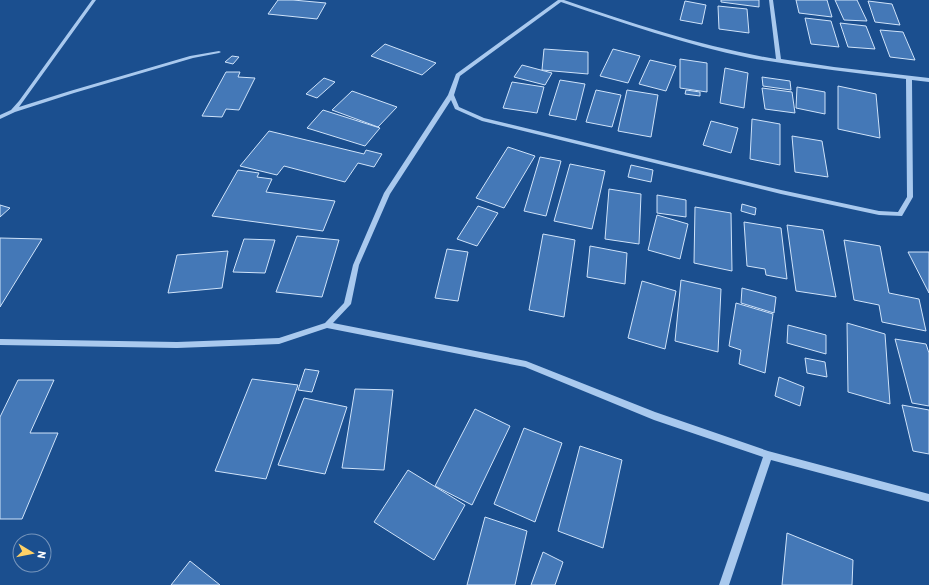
<svg xmlns="http://www.w3.org/2000/svg" width="929" height="585" viewBox="0 0 929 585" font-family="Barlow,sans-serif">
	<style>
		.building { fill: #4478b7; stroke: #cfe3fa }
		.lines { fill: none; stroke-linecap: round; stroke-linejoin: round }
		.minor { fill: #a9c9ee; fill-rule: evenodd }
	</style>
	<rect width="100%" height="100%" fill="#1b4f8f"/>
	<!-- building -->
	<g class="building">
		<polygon points="278,0 293,0 326,3 317,19 268,14"/>
		<polygon points="721,0 759,0 759,7 721,2"/>
		<polygon points="796,0 827,0 832,17 799,13"/>
		<polygon points="835,0 857,0 867,21 844,20"/>
		<polygon points="685,1 706,5 702,24 680,20"/>
		<polygon points="868,1 892,4 900,25 875,22"/>
		<polygon points="718,6 747,9 749,33 719,29"/>
		<polygon points="805,18 831,21 839,47 811,44"/>
		<polygon points="840,23 866,26 875,49 848,47"/>
		<polygon points="880,30 903,32 915,60 890,57"/>
		<polygon points="385,44 436,63 422,75 371,56"/>
		<polygon points="544,49 588,52 588,74 542,70"/>
		<polygon points="613,49 640,56 628,83 600,76"/>
		<polygon points="232,56 239,57 233,64 225,62"/>
		<polygon points="680,59 707,63 707,92 680,88"/>
		<polygon points="650,60 676,66 666,91 639,84"/>
		<polygon points="522,65 552,73 545,85 514,77"/>
		<polygon points="725,68 748,73 744,108 720,103"/>
		<polygon points="226,72 240,72 238,77 255,78 239,110 226,109 222,117 202,116"/>
		<polygon points="762,77 790,81 791,90 763,86"/>
		<polygon points="324,78 335,82 317,98 306,94"/>
		<polygon points="560,80 585,84 576,120 549,115"/>
		<polygon points="512,82 544,87 537,113 503,108"/>
		<polygon points="838,86 876,94 880,138 838,129"/>
		<polygon points="797,87 825,92 825,114 796,108"/>
		<polygon points="762,88 792,92 795,113 765,109"/>
		<polygon points="596,90 621,95 612,127 586,122"/>
		<polygon points="627,90 658,95 651,137 618,131"/>
		<polygon points="686,90 700,92 700,96 685,94"/>
		<polygon points="352,91 397,107 378,127 332,110"/>
		<polygon points="323,110 380,128 365,146 307,128"/>
		<polygon points="752,119 780,124 780,165 750,159"/>
		<polygon points="711,121 738,128 731,153 703,145"/>
		<polygon points="269,131 364,154 366,150 382,154 374,167 358,163 345,182 284,166 277,175 240,166"/>
		<polygon points="792,136 822,141 828,177 795,172"/>
		<polygon points="508,147 535,156 504,208 476,198"/>
		<polygon points="540,157 561,161 546,216 524,211"/>
		<polygon points="570,164 605,171 592,229 554,221"/>
		<polygon points="631,165 653,170 651,182 628,177"/>
		<polygon points="238,170 259,173 257,177 272,179 266,192 335,201 323,231 212,216"/>
		<polygon points="609,189 641,194 639,244 605,239"/>
		<polygon points="657,195 686,200 686,217 657,213"/>
		<polygon points="742,204 756,208 755,215 741,211"/>
		<polygon points="0,205 10,208 0,217"/>
		<polygon points="478,206 498,213 477,246 457,239"/>
		<polygon points="695,207 731,213 732,271 694,263"/>
		<polygon points="657,215 688,224 680,259 648,250"/>
		<polygon points="744,222 781,228 787,279 766,275 765,269 747,266"/>
		<polygon points="787,225 823,230 836,297 796,291"/>
		<polygon points="543,234 575,240 564,317 529,310"/>
		<polygon points="297,236 339,240 322,297 276,292"/>
		<polygon points="0,238 42,239 0,307"/>
		<polygon points="244,239 275,240 265,273 233,272"/>
		<polygon points="844,240 880,246 889,293 919,299 926,331 882,322 879,305 854,300"/>
		<polygon points="590,246 627,253 625,284 587,277"/>
		<polygon points="447,249 468,252 458,301 435,298"/>
		<polygon points="228,251 222,288 168,293 177,255"/>
		<polygon points="908,252 929,252 929,293"/>
		<polygon points="681,280 721,289 718,352 675,341"/>
		<polygon points="642,281 676,291 665,349 628,338"/>
		<polygon points="742,288 776,297 774,313 741,303"/>
		<polygon points="736,303 773,314 765,373 739,364 741,350 729,346"/>
		<polygon points="847,323 885,334 890,404 848,392"/>
		<polygon points="788,325 826,335 826,354 787,343"/>
		<polygon points="895,339 926,344 929,353 929,406 912,403"/>
		<polygon points="805,358 825,362 827,377 807,373"/>
		<polygon points="305,369 319,371 312,392 298,390"/>
		<polygon points="779,377 804,387 800,406 775,396"/>
		<polygon points="252,379 298,385 266,479 215,471"/>
		<polygon points="18,380 54,380 30,433 58,433 22,519 0,519 0,417"/>
		<polygon points="355,389 393,390 384,470 342,468"/>
		<polygon points="304,398 347,407 325,474 278,465"/>
		<polygon points="902,405 929,410 929,454 913,451"/>
		<polygon points="475,409 510,426 472,505 435,486"/>
		<polygon points="524,428 562,443 535,522 494,504"/>
		<polygon points="580,446 622,460 603,548 558,531"/>
		<polygon points="408,470 465,505 434,560 374,522"/>
		<polygon points="485,517 527,531 515,585 467,585"/>
		<polygon points="787,533 853,560 852,585 782,585"/>
		<polygon points="543,552 563,562 555,585 531,585"/>
		<polygon points="190,561 220,585 171,585"/>
	</g>
	<g class="lines">
		<!-- minor -->
		<g class="minor">
			<polygon points="92,0 96,0 19,107 70,91 190,56 219,51 221,52 219,53 193,58 74,93 15,112 0,119 0,115 11,110 19,101"/>
			<path d="M 558,0 L 564,0 C 634,24 703,47 776,59 L 769,0 L 773,0 L 781,59 L 834,67 L 929,78 L 929,82 L 912,80 L 913,197 L 902,216 L 879,215 L 781,194 L 482,121 L 455,109 L 451,100 L 390,194 L 359,265 L 351,304 L 333,323 L 526,361 L 655,412 L 768,451 L 929,494 L 929,502 L 771,460 L 729,585 L 719,585 L 763,457 L 654,420 L 525,367 L 327,328 L 279,344 L 177,348 L 0,345 L 0,339 L 177,342 L 279,338 L 325,323 L 344,303 L 353,265 L 384,193 L 448,95 L 456,74 ZM 561,2 C 623,23 686,45 750,58 C 802,67 854,73 906,79 L 907,197 L 898,212 L 879,211 L 781,190 L 484,118 L 459,107 L 454,95 L 460,76 Z"/>
		</g>
	</g>
	<!-- north arrow -->
	<g transform="translate(32 553) rotate(100)"><circle r="19" fill="#1b4f8f" stroke="#7695bc"/>
	<path d="M0-3L7 15L0 10L-7 15Z" fill="#ffd166"/>
	<text y="-6" font-size="11" font-weight="bold" text-anchor="middle" fill="#ffffff">N</text>
	</g>
</svg>
